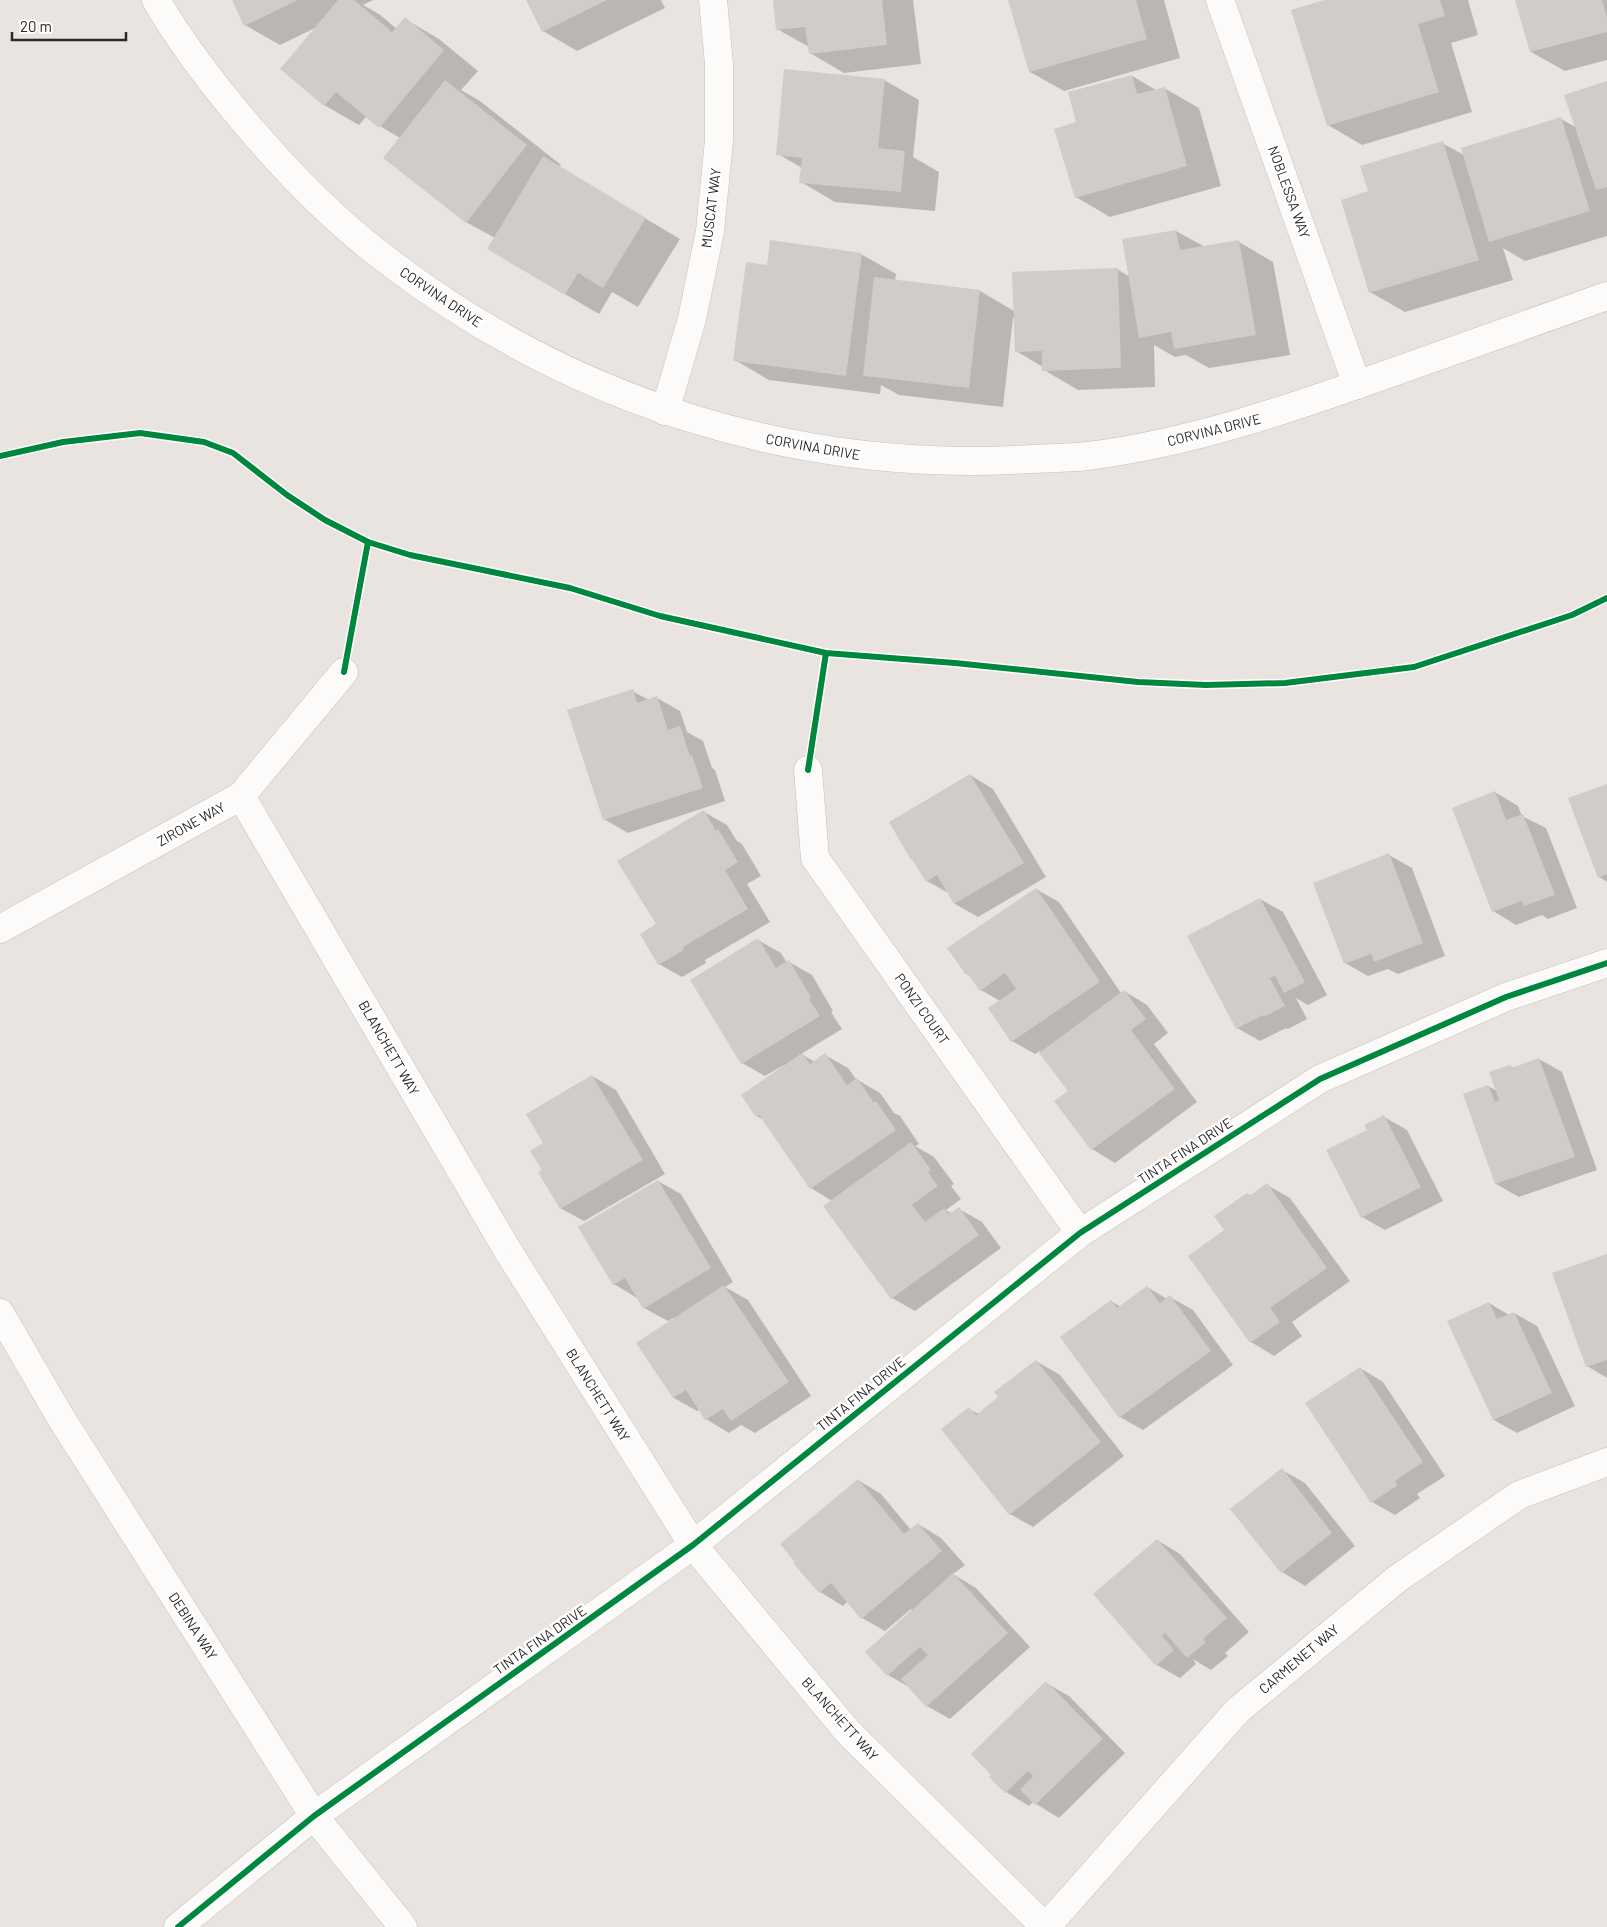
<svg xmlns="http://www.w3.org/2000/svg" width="1607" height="1927" viewBox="0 0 1607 1927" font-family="Barlow,sans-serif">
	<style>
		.shadow { fill: #0003 }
		.building { fill: #cfccc9 }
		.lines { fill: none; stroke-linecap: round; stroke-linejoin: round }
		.minor-casing { stroke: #c2c1c1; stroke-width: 29 }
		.minor { stroke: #fcfbfa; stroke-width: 28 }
		.cycleway-casing { stroke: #fff; stroke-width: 9 }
		.cycleway { stroke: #00873e; stroke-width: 6 }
		.labels { text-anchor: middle; stroke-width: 5; stroke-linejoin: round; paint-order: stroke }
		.street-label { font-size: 14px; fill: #2a2a2a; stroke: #fff }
	</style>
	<rect width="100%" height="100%" fill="#e9e4df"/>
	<!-- shadow -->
	<g class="shadow">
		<polygon points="233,0 373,0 363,5 379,14 397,29 405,19 439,39 478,71 461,90 480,101 561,165 559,167 680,239 638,307 612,292 599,314 565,294 495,238 466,222 400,138 380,126 367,116 359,125 324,105 317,27 280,45 245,25"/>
		<polygon points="527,0 661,0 665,8 577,51 543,31"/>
		<polygon points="774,0 913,0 921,64 844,73 810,53 809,47 777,29"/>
		<polygon points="1009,0 1164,0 1180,58 1064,91 1030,72"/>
		<polygon points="1327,0 1468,0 1478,35 1451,43 1472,112 1362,145 1328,125"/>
		<polygon points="1517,0 1607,0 1607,60 1565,71 1531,52"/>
		<polygon points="1132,76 1156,90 1164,88 1199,108 1221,186 1110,217 1076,197 1078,123"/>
		<polygon points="884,80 919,100 913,157 939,172 935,211 835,202 801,182 802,168 778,154"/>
		<polygon points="1607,82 1607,236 1525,261 1503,248 1513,280 1405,312 1370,292 1370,192 1442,143 1464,155 1561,119 1577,128"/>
		<polygon points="1176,231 1205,247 1239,242 1273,262 1290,355 1209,368 1186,355 1175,357 1154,345 1155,387 1078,390 1044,370 1043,367 1016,351 1015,318 1013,318 1003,407 899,395 881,385 880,394 769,380 735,360 768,266 861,254 896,274 895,281 980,291 1014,311 1117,269 1130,277"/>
		<polygon points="632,691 649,700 657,698 680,711 687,732 703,741 712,768 715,770 725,801 628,833 604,819"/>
		<polygon points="970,775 993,789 1046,877 978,917 955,904 950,894 927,881 915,861 912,859 891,822"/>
		<polygon points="1607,785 1607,882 1599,877"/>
		<polygon points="1495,792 1518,806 1522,816 1546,828 1577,908 1548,919 1542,915 1516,925 1493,911"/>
		<polygon points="704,812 727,825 737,841 742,844 761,876 747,884 770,922 705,960 706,963 682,977 659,964"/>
		<polygon points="1389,855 1412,868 1445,956 1398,974 1388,969 1368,976 1345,963"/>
		<polygon points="1036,889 1059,902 1121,993 1124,991 1147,1005 1168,1033 1154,1044 1197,1102 1115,1163 1092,1149 1056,1101 1070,1091 1040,1051 1035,1054 1012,1041 1000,1001 981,990 972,977 967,974"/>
		<polygon points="1260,899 1283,912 1327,995 1308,1005 1296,998 1307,1019 1288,1029 1286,1028 1260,1041 1237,1028"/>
		<polygon points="758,940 781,953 787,963 789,962 812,975 833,1011 831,1012 842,1029 801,1054 815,1062 825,1055 848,1068 856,1079 880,1093 894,1113 900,1116 919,1144 915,1146 934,1157 954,1184 951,1186 961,1199 946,1210 952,1214 959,1209 982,1222 1001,1248 915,1311 892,1298 832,1201 811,1188 763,1120 757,1116 785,1066 784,1065 765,1076 742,1063"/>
		<polygon points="1539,1059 1562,1072 1597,1170 1519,1197 1496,1184 1488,1086 1497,1091 1510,1066 1514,1068"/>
		<polygon points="592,1076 616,1090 665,1174 584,1221 560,1208 544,1171 545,1144"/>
		<polygon points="1384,1117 1407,1130 1443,1201 1385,1230 1362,1217 1369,1130"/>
		<polygon points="658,1181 681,1194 733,1282 725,1287 748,1300 811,1396 755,1433 741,1425 729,1433 706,1419 700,1409 697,1411 674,1398 674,1320 673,1318 668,1321 644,1308 637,1298 614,1284"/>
		<polygon points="1267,1185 1290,1198 1350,1281 1292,1322 1302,1336 1274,1356 1251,1342 1226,1230 1247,1194 1251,1196"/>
		<polygon points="1607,1255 1607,1378 1587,1366"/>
		<polygon points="1147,1287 1167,1299 1170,1297 1193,1310 1233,1365 1143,1430 1120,1417 1111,1301 1121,1307"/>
		<polygon points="1489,1303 1509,1315 1514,1313 1537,1326 1575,1406 1517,1433 1494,1420 1449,1321"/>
		<polygon points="1036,1361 1060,1375 1124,1456 1033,1527 1010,1514 969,1409 979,1414 1000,1397"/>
		<polygon points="1360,1368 1383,1382 1445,1476 1417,1494 1420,1498 1395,1515 1372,1502"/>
		<polygon points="1282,1470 1305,1483 1355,1546 1305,1586 1282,1572"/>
		<polygon points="858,1480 881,1494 911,1530 918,1524 941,1538 965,1565 953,1574 976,1588 1030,1647 950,1719 927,1706 911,1688 888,1675 913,1611 911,1609 885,1631 862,1618 848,1601 843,1606 820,1592"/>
		<polygon points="1157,1540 1180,1554 1249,1632 1225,1653 1228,1656 1211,1670 1193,1659 1196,1664 1180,1678 1157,1665"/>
		<polygon points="1046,1683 1069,1696 1125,1753 1059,1818 1033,1802 1029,1806 1006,1792 991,1777"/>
	</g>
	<!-- building -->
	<g class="building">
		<polygon points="232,0 298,0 244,26"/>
		<polygon points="338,0 354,0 392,32 405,17 444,50 379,128 336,92 324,106 280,69"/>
		<polygon points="526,0 607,0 542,32"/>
		<polygon points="773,0 882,0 887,45 809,54 805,27 776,30"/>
		<polygon points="1008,0 1136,0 1147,39 1029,72"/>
		<polygon points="1324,0 1440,0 1445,16 1418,24 1439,92 1327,126 1291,10"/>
		<polygon points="1515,0 1602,0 1607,18 1607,32 1530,52"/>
		<polygon points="784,69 885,79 878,148 905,151 901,192 799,183 802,158 776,155"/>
		<polygon points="1132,75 1137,94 1165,87 1187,166 1075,198 1054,129 1076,122 1068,92"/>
		<polygon points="445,80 527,145 466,223 383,158"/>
		<polygon points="1607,81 1607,187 1596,190 1564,95"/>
		<polygon points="1561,117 1590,211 1489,242 1461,148"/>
		<polygon points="1443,141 1479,260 1369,293 1341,200 1368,191 1360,166"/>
		<polygon points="543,156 646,218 603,288 578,273 565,295 487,249"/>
		<polygon points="1176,230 1180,250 1239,240 1256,335 1174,349 1171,332 1139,338 1122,239"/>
		<polygon points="770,240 862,253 846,376 733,361 746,262 767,265"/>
		<polygon points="1118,268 1121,368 1042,371 1042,351 1015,352 1012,272"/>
		<polygon points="874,277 980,290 969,388 863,376"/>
		<polygon points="633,689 637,703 657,696 668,730 680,726 690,756 692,755 703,788 603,820 567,710"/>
		<polygon points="970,774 1024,863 954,904 937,875 926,882 912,859 911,860 889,822"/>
		<polygon points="1607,784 1607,874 1598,878 1568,798"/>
		<polygon points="1495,791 1506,820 1523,814 1555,895 1524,906 1522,901 1492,912 1452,808"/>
		<polygon points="704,810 716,831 718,829 738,862 725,870 748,909 683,947 684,950 658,965 640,934 656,924 617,861"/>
		<polygon points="1389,853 1423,943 1374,962 1371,954 1344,964 1313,883"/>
		<polygon points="1036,888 1100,982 1011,1042 988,1008 1016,989 1005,973 980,991 968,974 966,975 947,948"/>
		<polygon points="1260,898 1305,982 1284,993 1275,976 1270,978 1285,1006 1264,1017 1263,1015 1236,1029 1187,936"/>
		<polygon points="758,938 776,968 789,960 811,997 809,999 820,1016 741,1064 690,980"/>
		<polygon points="1124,990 1146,1019 1131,1030 1175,1089 1091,1150 1054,1101 1068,1091 1039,1053"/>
		<polygon points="802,1053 810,1064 825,1053 847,1085 857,1078 874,1103 876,1101 896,1130 810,1189 759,1115 756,1117 741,1095"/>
		<polygon points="1539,1058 1575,1157 1495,1184 1463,1094 1488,1085 1495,1102 1499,1100 1489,1072 1510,1065 1512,1068"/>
		<polygon points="592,1075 643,1160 560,1209 538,1172 542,1170 530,1151 543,1143 526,1114"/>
		<polygon points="1384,1115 1421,1187 1361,1218 1326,1150 1367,1130 1364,1125"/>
		<polygon points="911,1142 931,1170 928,1172 938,1186 912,1205 925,1222 944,1208 949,1214 959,1207 979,1235 891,1299 823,1206"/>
		<polygon points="658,1180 711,1268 643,1309 625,1278 613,1285 578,1227"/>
		<polygon points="1267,1183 1327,1268 1270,1308 1280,1322 1250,1343 1188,1256 1224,1230 1214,1216 1247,1193 1249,1196"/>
		<polygon points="1607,1254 1607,1360 1586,1367 1552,1273"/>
		<polygon points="724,1285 789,1382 731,1421 723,1409 705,1420 686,1390 673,1398 636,1343"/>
		<polygon points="1147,1286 1160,1303 1170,1295 1211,1351 1119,1418 1060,1337 1111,1300 1117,1308"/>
		<polygon points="1489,1302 1497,1319 1514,1312 1552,1393 1493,1420 1447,1321"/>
		<polygon points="1036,1360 1101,1442 1009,1515 941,1429 969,1407 976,1415 998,1397 994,1392"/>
		<polygon points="1360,1367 1423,1462 1395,1481 1398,1485 1371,1503 1305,1403"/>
		<polygon points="1282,1468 1332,1533 1281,1573 1230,1509"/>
		<polygon points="858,1479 904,1534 918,1523 942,1551 861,1619 831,1583 819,1593 793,1563 795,1562 780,1544"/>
		<polygon points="1157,1539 1227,1618 1203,1639 1206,1642 1187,1658 1165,1633 1162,1636 1174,1650 1156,1666 1093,1594"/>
		<polygon points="953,1573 1008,1633 926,1707 901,1679 928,1655 920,1647 887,1676 865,1652"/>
		<polygon points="1046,1681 1103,1739 1035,1805 1020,1790 1033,1776 1028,1771 1005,1793 989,1777 991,1775 971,1754"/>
	</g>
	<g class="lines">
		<defs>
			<g id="minor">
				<path d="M 156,0 C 181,43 211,82 243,120 C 285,170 331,218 384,258 C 569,401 797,474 1031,459 C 1050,458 1069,458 1088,456 C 1190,443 1286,410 1382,376 C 1457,349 1532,322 1607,296"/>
				<polyline points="1220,0 1357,385"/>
				<polyline points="665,411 692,319 710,231 719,140 719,64 713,0"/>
				<polyline points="808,770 815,858 1080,1233"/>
				<polyline points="241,796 508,1251 693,1545 848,1732 1045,1927"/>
				<polyline points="0,929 241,796 344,672"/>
				<polyline points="0,1313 61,1418 314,1816 403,1927"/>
				<polyline points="178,1927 314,1816 693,1545 1080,1233 1320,1079 1506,997 1607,963"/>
				<polyline points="1046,1927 1237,1711 1397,1579 1519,1495 1607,1462"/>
			</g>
		</defs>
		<!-- minor casing -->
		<use href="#minor" class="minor-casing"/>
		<!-- minor -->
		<use href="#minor" class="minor"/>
		<defs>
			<g id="cycleway">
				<polyline points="0,456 63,442 140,433 204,442 233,453 287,495 325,520 368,542 410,555 570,588 660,616 826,653 955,663 1138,682 1206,685 1285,683 1414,667 1572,615 1607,598"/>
				<polyline points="344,672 368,542"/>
				<polyline points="808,770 826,653"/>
				<polyline points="178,1927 314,1816 693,1545 1080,1233 1320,1079 1506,997 1607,963"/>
			</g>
		</defs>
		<!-- cycleway casing -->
		<use href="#cycleway" class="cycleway-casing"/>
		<!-- cycleway -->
		<use href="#cycleway" class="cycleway"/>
	</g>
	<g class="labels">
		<!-- street labels -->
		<g class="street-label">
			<text transform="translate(1289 192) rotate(70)" y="5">NOBLESSA WAY</text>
			<text transform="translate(711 208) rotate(-83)" y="5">MUSCAT WAY</text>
			<text transform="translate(441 297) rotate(34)" y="5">CORVINA DRIVE</text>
			<text transform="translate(1214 430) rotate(-14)" y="5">CORVINA DRIVE</text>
			<text transform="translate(813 447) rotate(10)" y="5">CORVINA DRIVE</text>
			<text transform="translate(191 824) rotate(-29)" y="5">ZIRONE WAY</text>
			<text transform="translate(922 1009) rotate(55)" y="5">PONZI COURT</text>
			<text transform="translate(389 1048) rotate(60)" y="5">BLANCHETT WAY</text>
			<text transform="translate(1185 1151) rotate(-33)" y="5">TINTA FINA DRIVE</text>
			<text transform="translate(861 1394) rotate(-39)" y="5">TINTA FINA DRIVE</text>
			<text transform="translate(598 1395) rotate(58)" y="5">BLANCHETT WAY</text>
			<text transform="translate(193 1626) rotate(57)" y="5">DEBINA WAY</text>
			<text transform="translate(540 1640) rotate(-35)" y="5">TINTA FINA DRIVE</text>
			<text transform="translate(1299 1659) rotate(-40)" y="5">CARMENET WAY</text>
			<text transform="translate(840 1719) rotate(48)" y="5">BLANCHETT WAY</text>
		</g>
	</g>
	<!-- scale -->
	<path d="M12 32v8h114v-8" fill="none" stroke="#2a2a2a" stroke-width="2.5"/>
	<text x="20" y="32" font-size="15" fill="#2a2a2a" stroke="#ffffff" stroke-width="4" paint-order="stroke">20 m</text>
</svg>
